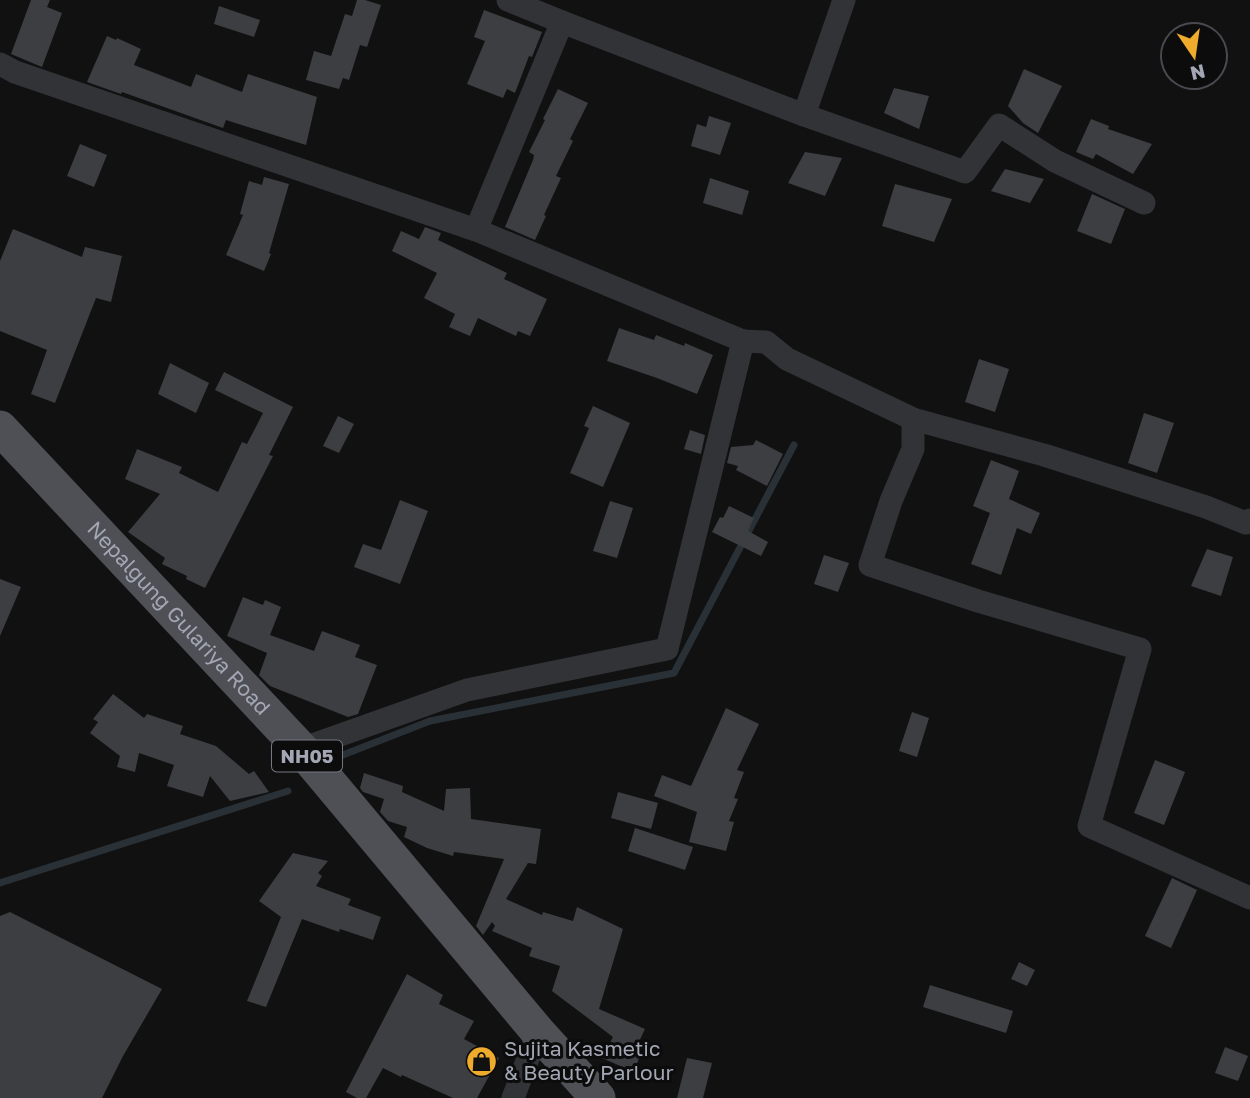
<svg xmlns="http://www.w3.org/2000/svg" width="1250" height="1098" viewBox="0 0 1250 1098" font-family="'Golos Text',sans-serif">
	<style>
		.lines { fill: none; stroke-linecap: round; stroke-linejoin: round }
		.stream { stroke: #293137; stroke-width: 7 }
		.building { fill: #3d3e42 }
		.street { stroke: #323337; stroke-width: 23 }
		.primary { stroke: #4e5056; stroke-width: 35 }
		.labels { text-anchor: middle; stroke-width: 6; stroke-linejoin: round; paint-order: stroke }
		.shield { fill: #0c0c0d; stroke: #757881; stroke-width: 2 }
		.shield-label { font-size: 19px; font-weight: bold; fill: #a2a7b3 }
		.street-label { font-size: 21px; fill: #a2a7b3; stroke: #0c0c0d }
		.poi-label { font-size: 21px; fill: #a2a7b3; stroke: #0c0c0d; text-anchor: start }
	</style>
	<rect width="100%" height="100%" fill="#111112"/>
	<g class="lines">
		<!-- stream -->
		<g class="stream">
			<polyline points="330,760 430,721 674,673 794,445"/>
			<polyline points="0,883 288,791"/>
		</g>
	</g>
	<!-- building -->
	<g class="building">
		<polygon points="31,0 50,0 47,7 62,13 42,67 11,54"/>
		<polygon points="357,0 365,0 381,5 367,47 360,45 349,80 343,78 339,89 306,80 314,51 331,56 345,14 352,16"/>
		<polygon points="219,6 260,20 254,37 214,24"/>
		<polygon points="484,10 542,32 532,57 529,56 515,93 507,89 503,98 467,84 485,41 474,37"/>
		<polygon points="107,36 116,40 117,38 141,49 134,65 191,87 196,74 242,92 248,74 317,97 306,145 226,120 223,128 122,92 121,94 87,82"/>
		<polygon points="1024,69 1062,86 1038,133 1023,123 1008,106"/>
		<polygon points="894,88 929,96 919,129 884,113"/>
		<polygon points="558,89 588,103 570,139 573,141 556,176 561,178 544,215 546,216 535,240 505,227 533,160 534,155 529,152 545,120 543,119"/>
		<polygon points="709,116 731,123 720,155 691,146 697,124 706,127"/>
		<polygon points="1091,119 1109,126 1108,129 1152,144 1133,174 1096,154 1093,159 1076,152"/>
		<polygon points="80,144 107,155 94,187 67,176"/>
		<polygon points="805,152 842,158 825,196 788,183"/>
		<polygon points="1005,169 1044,179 1030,203 991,191"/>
		<polygon points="264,177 289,184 269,253 271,254 264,271 226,255 243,215 240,214 249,181 262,185"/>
		<polygon points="710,178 749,191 742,215 703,203"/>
		<polygon points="895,184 952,199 934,242 882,226"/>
		<polygon points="1092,194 1125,209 1111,244 1077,231"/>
		<polygon points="425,227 441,233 438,240 507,273 504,279 547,299 530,336 518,331 516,336 478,318 470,336 449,327 455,314 424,298 437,273 392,251 401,231 419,239"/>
		<polygon points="13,229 82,257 85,247 122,256 111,302 96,298 55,403 31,394 47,350 0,331 0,261"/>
		<polygon points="619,328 654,340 656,335 684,346 685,343 713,355 697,394 657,378 607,361"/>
		<polygon points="979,359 1009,369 995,412 965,402"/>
		<polygon points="170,363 209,383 196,413 158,394"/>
		<polygon points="224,372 293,407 269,455 273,456 205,588 186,579 187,576 162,564 165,558 128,532 160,494 125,479 137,449 182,467 179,473 218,492 242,442 247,444 263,413 215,390"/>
		<polygon points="593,406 630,423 603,487 570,473 589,428 584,426"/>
		<polygon points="1144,413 1174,423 1157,473 1128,463"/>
		<polygon points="338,416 354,424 339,453 323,446"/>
		<polygon points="690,430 705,435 701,454 684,449"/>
		<polygon points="756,440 783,454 767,486 736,470 738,466 727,463 731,447 753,445"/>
		<polygon points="991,460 1019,471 1009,499 1040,513 1031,534 1017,528 1001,575 971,564 990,513 973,506"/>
		<polygon points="400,500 428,511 400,584 354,567 363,544 381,550"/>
		<polygon points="610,501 633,508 617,558 593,551"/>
		<polygon points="729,506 754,518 748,531 768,542 761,556 712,532 720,517 723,518"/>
		<polygon points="1207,549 1233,557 1221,596 1191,586"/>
		<polygon points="824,555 849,563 838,592 814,584"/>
		<polygon points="0,579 21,587 0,636"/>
		<polygon points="243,597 263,605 265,600 281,607 270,635 314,651 322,631 360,645 355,657 377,665 358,714 348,717 270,686 259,675 267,653 227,636"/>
		<polygon points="113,694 144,718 147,714 183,726 180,734 216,746 249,774 254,771 269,792 230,801 210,776 203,797 167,786 174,765 139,753 135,772 117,767 120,756 90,733 98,722 93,719"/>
		<polygon points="726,708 759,724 737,770 744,772 734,798 738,799 729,821 734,822 726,851 689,842 697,812 654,796 662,775 691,786"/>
		<polygon points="912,712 929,718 917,757 899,751"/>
		<polygon points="1155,760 1185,772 1164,825 1134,813"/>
		<polygon points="364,773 403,786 402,792 444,811 446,789 470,788 471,819 541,829 536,864 528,863 506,899 542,915 543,912 573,921 577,907 623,929 599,1009 645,1029 636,1048 642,1050 634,1072 602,1058 613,1037 552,991 560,966 529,956 532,948 492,931 495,926 492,922 483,935 476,926 504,859 454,852 453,856 427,848 404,837 407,827 388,821 380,812 384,799 363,792 360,788"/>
		<polygon points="618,792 658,803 651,829 611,818"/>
		<polygon points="635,828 693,847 685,870 628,851"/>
		<polygon points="293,853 328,861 318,873 322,876 316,886 351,899 348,905 381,917 373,940 340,929 339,932 302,919 266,1007 247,1001 281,917 259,901"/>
		<polygon points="1172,878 1197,890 1171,948 1145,936"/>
		<polygon points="10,912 162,989 123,1056 102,1098 0,1098 0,916"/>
		<polygon points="1019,962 1035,970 1027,986 1011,979"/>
		<polygon points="407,974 443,995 439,1004 474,1021 464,1039 499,1058 477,1098 453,1098 402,1075 401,1077 383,1068 366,1098 357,1098 346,1092"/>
		<polygon points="930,985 1013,1011 1006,1033 923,1007"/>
		<polygon points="1225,1047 1248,1056 1238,1081 1215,1073"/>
		<polygon points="687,1058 712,1063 703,1098 677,1098"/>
	</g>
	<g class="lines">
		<!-- street -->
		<g class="street">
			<polyline points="562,22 804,115 965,172 999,125 1055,161 1144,203"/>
			<polyline points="0,64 15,72 476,230"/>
			<polyline points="804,115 844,0"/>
			<polyline points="743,341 766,342 787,359 913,419 1044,455 1206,507 1246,523 1250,520"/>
			<polyline points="913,419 913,449 891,501 870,565 978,601 1140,649 1089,826 1250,898"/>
			<polyline points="301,749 467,690 667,649 743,341 476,230 562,22 508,0"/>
			<polyline points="513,1098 538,1032"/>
		</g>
		<!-- primary -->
		<path class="primary" id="s1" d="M 0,428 L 301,749 L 538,1032 L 598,1098"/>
	</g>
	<!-- icons -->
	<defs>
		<symbol id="shop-disc" viewBox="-11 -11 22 22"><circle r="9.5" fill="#efab2c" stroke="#0c0c0d"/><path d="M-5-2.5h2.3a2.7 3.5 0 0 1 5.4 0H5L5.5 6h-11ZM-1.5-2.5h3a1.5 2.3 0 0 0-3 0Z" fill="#111"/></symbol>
	</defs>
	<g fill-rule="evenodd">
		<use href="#shop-disc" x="464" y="1044" width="35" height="35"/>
	</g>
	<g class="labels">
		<!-- shield labels -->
		<rect class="shield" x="272" y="740.5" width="70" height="31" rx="5"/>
		<g class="shield-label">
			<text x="307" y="763">NH05</text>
		</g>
		<!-- street labels -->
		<g class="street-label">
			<text dy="7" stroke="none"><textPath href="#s1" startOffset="261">Nepalgung Gulariya Road</textPath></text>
		</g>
		<!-- poi labels -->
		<g class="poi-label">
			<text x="504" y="1056">Sujita Kasmetic<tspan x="504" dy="24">&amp; Beauty Parlour</tspan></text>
		</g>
	</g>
	<!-- north arrow -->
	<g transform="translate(1194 56) rotate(167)"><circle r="33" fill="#0c0c0d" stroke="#484a4f" stroke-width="2"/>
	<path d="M0-5L12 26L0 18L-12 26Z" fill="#efab2c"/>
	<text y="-10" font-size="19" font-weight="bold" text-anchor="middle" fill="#a2a7b3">N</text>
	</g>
</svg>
